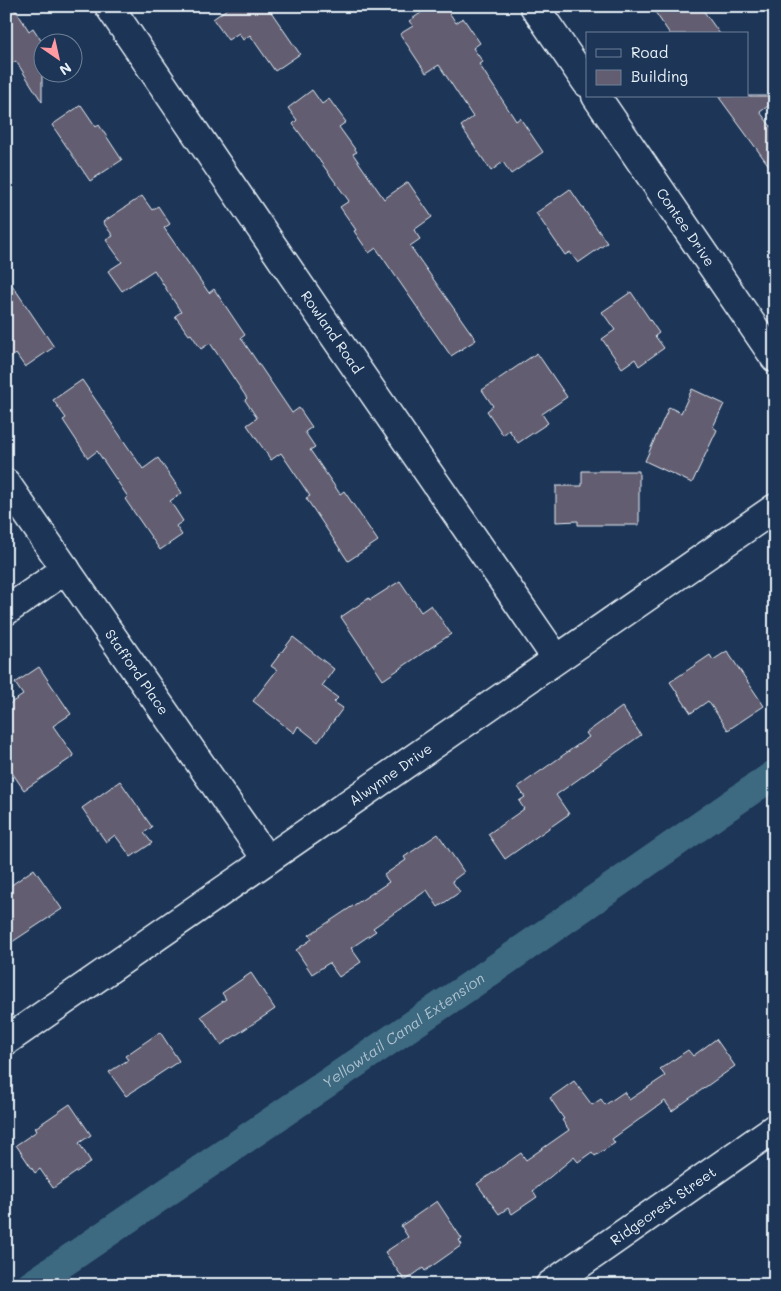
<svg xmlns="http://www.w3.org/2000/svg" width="781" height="1291" viewBox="0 0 781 1291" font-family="Mali,sans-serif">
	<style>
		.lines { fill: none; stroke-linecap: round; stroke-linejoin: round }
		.canal { stroke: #3c6981; stroke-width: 29 }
		.building { fill: #625d70; stroke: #e8f1f8 }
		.minor-casing { stroke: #e8f1f8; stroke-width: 31 }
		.minor { stroke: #1d3557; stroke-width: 28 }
		.labels { text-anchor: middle; stroke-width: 4; stroke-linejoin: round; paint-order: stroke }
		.street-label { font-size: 14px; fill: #e8f1f8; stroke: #1d3557 }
		.water-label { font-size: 15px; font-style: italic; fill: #acc1ce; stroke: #1d3557 }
	</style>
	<rect width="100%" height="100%" fill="#1d3557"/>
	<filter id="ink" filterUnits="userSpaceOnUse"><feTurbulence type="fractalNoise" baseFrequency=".02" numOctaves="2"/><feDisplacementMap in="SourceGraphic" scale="10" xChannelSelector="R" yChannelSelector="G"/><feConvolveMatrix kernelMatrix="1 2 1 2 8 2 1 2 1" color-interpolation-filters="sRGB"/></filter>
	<g filter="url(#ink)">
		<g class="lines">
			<!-- canal -->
			<path class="canal" id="s1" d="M 31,1285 L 484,976 L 775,774"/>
		</g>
		<!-- building -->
		<g class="building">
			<polygon points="6,6 13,6 29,31 33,28 42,42 42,102 16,61 6,67"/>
			<polygon points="231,6 267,6 300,54 275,71 250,35 243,40 239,33 228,40 213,19"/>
			<polygon points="431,6 445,6 456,23 463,18 480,43 473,48 483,62 479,64 516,121 520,118 543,152 511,174 503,162 491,171 461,126 473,117 439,65 426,73 400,34 413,26 409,21"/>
			<polygon points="651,6 700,6 720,34 670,34"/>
			<polygon points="312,90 322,104 329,99 346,122 339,127 357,152 353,154 384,199 408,182 432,217 414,230 420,239 410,246 476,340 451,356 376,248 369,253 354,231 356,230 340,207 349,201 293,124 297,120 288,108"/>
			<polygon points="718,96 775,96 775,101 760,112 775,132 775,174"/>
			<polygon points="81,105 96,127 99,125 122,160 90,181 52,125"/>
			<polygon points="570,189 607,243 578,263 570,252 565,255 536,213"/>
			<polygon points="142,196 152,210 158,206 170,224 164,228 209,293 214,289 245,335 241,338 292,413 299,408 312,427 305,432 315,447 310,450 340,494 344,491 378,541 348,561 306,498 310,496 281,453 271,460 247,425 257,418 245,400 247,398 210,343 201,349 191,334 189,335 175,316 181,312 154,270 122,291 108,271 122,262 106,240 113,236 103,222"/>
			<polygon points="6,276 54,347 25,367 16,354 6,361"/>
			<polygon points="631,292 659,333 655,336 664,348 639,366 635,359 622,368 602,339 615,330 602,312"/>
			<polygon points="537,353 567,397 542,414 548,423 518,443 509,430 503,435 487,411 493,406 482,390"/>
			<polygon points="82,380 143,469 158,458 182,493 170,501 183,521 176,526 182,535 160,550 125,499 128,497 97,451 88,458 63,420 66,418 53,400"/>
			<polygon points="692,389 724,404 713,427 717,430 692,483 645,461 669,407 681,413"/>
			<polygon points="582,471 639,471 639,525 578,525 578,521 556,522 556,486 582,486"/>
			<polygon points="400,581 421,612 431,605 451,634 383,680 341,617 369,598 370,600"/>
			<polygon points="293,637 334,669 322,686 338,698 334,702 343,708 318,742 298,726 294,733 253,701 277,670 271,666"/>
			<polygon points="727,651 764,706 728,730 708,701 691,713 670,682 710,655 713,660"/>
			<polygon points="39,667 71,714 53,726 74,756 24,790 6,764 6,706 23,695 15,683"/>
			<polygon points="622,707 641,735 556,795 569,814 505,859 488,834 524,809 519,801 525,797 518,787 589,737 586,733"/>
			<polygon points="120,781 152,827 144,833 152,843 131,857 115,835 106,842 82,808"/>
			<polygon points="438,834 464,872 452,881 460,892 438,907 427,890 373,928 376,931 351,948 361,962 339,977 329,963 312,974 296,950 312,939 309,935 389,882 384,875 406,860 404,857"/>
			<polygon points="34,869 62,909 6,946 6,889"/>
			<polygon points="251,973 275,1009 221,1045 201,1016 226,999 222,993"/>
			<polygon points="160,1032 179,1061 126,1096 109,1072 128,1060 125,1056"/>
			<polygon points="716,1039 735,1066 672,1111 665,1101 612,1139 615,1143 595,1156 592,1152 578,1162 574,1157 533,1191 537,1197 512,1214 508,1208 499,1214 477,1184 521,1153 526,1160 569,1130 562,1120 564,1119 550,1098 574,1081 592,1105 601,1099 605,1105 624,1092 629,1100 665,1076 660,1069 688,1050 693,1056"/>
			<polygon points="70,1104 91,1135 79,1143 91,1162 53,1188 40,1169 35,1173 16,1145 37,1131 35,1128"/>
			<polygon points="437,1201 462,1239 459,1240 462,1245 425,1271 423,1268 405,1281 385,1252 408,1237 401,1226"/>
		</g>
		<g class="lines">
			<defs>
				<g id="minor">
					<path id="s2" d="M 109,6 L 315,308 L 556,658"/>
					<polyline points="534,6 587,83"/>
					<path id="s3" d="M 596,96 L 775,358"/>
					<path id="s4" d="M 6,483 L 267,860"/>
					<polyline points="6,611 66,569"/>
					<path id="s5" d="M 6,1041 L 775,508"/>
					<path id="s6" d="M 550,1285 L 775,1128"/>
				</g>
			</defs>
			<!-- minor casing -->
			<use href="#minor" class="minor-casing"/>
			<!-- minor -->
			<use href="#minor" class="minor"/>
		</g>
	</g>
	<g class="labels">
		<!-- street labels -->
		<g class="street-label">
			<text dy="5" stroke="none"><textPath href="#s3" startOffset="159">Contee Drive</textPath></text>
			<text dy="5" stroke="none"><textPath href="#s2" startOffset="395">Rowland Road</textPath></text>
			<text dy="5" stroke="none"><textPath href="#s4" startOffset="230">Stafford Place</textPath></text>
			<text dy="5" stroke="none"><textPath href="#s5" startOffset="468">Alwynne Drive</textPath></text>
			<text dy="5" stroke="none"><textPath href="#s6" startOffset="138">Ridgecrest Street</textPath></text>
		</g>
		<!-- water labels -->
		<g class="water-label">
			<text dy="5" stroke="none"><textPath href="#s1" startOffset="451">Yellowtail Canal Extension</textPath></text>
		</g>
	</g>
	<!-- margin -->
	<rect width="781" height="1291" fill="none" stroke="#1d3557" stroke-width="25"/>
	<rect x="12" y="12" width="756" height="1266" fill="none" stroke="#e8f1f8" stroke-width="2" filter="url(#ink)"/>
	<!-- legend -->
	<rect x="586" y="32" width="162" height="65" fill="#1d3557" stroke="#6e8097"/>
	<rect x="596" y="49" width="25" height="8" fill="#1d3557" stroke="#6e8097"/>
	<text x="631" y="58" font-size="15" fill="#e8f1f8">Road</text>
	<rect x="596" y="70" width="25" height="15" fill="#625d70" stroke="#6e8097"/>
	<text x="631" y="82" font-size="15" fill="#e8f1f8">Building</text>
	<!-- north arrow -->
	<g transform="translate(58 58) rotate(146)"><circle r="24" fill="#1d3557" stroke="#6e8097"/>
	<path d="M0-4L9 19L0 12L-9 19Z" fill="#ff9aa2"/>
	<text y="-8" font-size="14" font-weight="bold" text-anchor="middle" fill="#e8f1f8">N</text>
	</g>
</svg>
